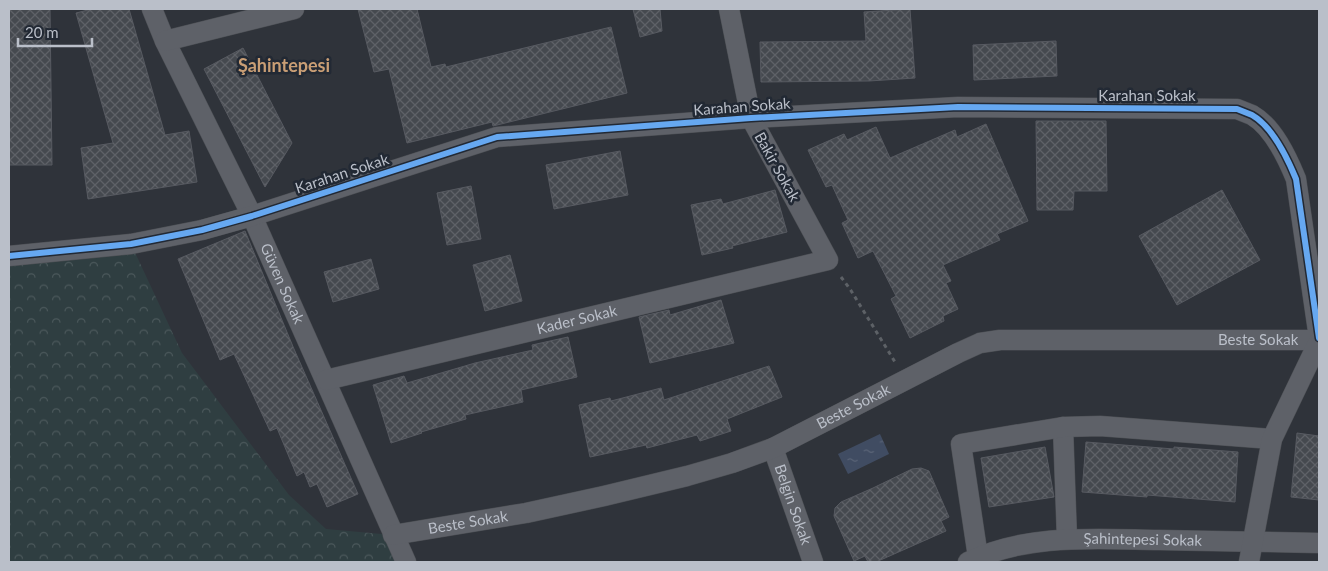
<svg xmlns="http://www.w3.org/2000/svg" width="1328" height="571" viewBox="0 0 1328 571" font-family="Lato,sans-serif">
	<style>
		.forest { fill: url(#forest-crowns) }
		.water { fill: url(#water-ripples) }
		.building { fill: url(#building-cross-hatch); stroke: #575a61 }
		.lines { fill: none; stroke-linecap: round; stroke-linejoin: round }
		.street-casing { stroke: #4c4f54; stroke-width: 21 }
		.path { stroke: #5d6166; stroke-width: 3; stroke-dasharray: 4 4; stroke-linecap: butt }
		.street { stroke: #5e6168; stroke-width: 20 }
		.cycleway-casing { stroke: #222934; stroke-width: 9 }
		.cycleway { stroke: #66a8f1; stroke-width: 6 }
		.labels { text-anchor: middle; stroke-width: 5; stroke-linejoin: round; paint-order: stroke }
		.street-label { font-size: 15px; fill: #babfc9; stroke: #222934 }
		.quarter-label { font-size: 18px; font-weight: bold; fill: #c99e75; stroke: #222934 }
	</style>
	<defs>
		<pattern id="forest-crowns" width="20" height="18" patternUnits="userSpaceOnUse" patternTransform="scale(1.25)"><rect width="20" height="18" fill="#2f3e41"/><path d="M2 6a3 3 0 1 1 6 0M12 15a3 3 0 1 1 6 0" fill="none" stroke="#4b585b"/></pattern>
		<pattern id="water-ripples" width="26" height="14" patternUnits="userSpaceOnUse" patternTransform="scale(1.25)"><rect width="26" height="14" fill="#404c62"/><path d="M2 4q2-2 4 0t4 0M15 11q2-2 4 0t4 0" fill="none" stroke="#5a6477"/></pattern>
		<pattern id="building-cross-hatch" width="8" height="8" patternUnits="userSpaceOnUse" patternTransform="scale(1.25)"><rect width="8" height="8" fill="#45494f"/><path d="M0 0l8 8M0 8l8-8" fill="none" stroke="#5e6167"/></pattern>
	</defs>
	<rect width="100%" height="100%" fill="#2f333a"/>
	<!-- forest -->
	<polygon class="forest" points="131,244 182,353 289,495 326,529 393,535 406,562 9,562 9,256"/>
	<!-- water -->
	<polygon class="water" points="880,434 889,454 848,474 838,454"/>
	<!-- building -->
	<g class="building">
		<polygon points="9,9 50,9 52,165 9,165"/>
		<polygon points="92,9 129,9 165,135 189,131 197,182 88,199 81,148 113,143 76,13"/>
		<polygon points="358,9 417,9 431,67 445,64 446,67 611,27 627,93 493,126 492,122 407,143 389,69 374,72"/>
		<polygon points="633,9 660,9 662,31 640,37"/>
		<polygon points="910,9 915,78 869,81 761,82 760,42 866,41 864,12"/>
		<polygon points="1056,41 1057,76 974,80 973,45"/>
		<polygon points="243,48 292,143 265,187 204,69"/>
		<polygon points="1036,121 1106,121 1107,191 1074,191 1073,210 1037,210"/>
		<polygon points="986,124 1028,221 997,234 1000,240 943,265 951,281 946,283 958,309 943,316 944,321 910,338 891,299 896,296 873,251 858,258 842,223 848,220 832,185 826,187 808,150 844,134 847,140 876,127 890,158 955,130 957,137"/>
		<polygon points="620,151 628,195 554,209 546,165"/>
		<polygon points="471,186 481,239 447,245 437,193"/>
		<polygon points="775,190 787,232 732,246 733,248 702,255 691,205 721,199 723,204"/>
		<polygon points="1222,190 1260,260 1177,305 1139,236"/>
		<polygon points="245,231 294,349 358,494 327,507 317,484 310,487 304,472 297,476 277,428 270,431 234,354 220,360 178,259"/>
		<polygon points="510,255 522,301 485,311 473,265"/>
		<polygon points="371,259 379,289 333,302 324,272"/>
		<polygon points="721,300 734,343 650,363 639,317 669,310 670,315"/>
		<polygon points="568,337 577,377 521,390 523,402 465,415 466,419 421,432 422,433 391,443 373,385 404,376 407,383 475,363 533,350 532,345"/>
		<polygon points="769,366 782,397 727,419 731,431 700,441 697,435 647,448 646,445 590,457 579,405 610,398 611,401 661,388 664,400"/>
		<polygon points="1297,433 1319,436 1319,500 1291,497"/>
		<polygon points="1086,442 1174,449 1174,447 1238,452 1235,502 1147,495 1147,497 1082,492"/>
		<polygon points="1045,447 1054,497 989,507 981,458"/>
		<polygon points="921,468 929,471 949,517 941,521 946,531 876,562 868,562 865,556 854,561 834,516 835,508 841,502 873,488 912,469"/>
	</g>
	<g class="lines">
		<defs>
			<g id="street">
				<path id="s1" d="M 152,9 L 165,41 L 252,216 L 406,562"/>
				<polyline points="165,41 294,9"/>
				<path d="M 9,256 L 131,244 L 202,230 L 252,216 L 497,137 L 751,118 L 958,107 L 1237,109 C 1242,111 1247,113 1252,115 C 1273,127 1287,157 1296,179 L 1319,338"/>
				<path id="s2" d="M 326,380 L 828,260 L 751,118 L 729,9"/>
				<polyline points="1063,427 1067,539"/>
				<path id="s3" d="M 773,448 L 813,562"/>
				<path id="s4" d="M 393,535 L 526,513 L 604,496 L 687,476 L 732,463 L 773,448 L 958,353 L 980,343 L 1000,340 L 1319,340"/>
				<polyline points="978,557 961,444 1063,427 1100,426 1272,439"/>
				<path id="s5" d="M 968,562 C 1028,533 1095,539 1159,540 C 1212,541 1266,542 1319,543"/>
				<polyline points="1249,562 1272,439 1319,341"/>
			</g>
		</defs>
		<!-- street casing -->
		<use href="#street" class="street-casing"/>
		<!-- path -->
		<polyline class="path" points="841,277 850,289 895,362"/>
		<!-- street -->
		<use href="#street" class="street"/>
		<defs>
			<path id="cycleway" d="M 9,256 L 131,244 L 202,230 L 252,216 L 497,137 L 751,118 L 958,107 L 1237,109 C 1242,111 1247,113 1252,115 C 1273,127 1287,157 1296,179 L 1319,338"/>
		</defs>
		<!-- cycleway casing -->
		<use href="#cycleway" class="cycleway-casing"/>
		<!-- cycleway -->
		<use href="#cycleway" class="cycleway"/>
	</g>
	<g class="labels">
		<!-- street labels -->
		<g class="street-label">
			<text x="1147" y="101">Karahan Sokak</text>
			<text transform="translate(742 107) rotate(-4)" y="5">Karahan Sokak</text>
			<text transform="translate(777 167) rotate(61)" y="5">Bakir Sokak</text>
			<text transform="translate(342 174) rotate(-18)" y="5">Karahan Sokak</text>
			<text dy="5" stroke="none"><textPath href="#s1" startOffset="304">Güven Sokak</textPath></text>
			<text dy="5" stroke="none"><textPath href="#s2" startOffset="258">Kader Sokak</textPath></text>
			<text dy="5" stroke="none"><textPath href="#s4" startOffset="901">Beste Sokak</textPath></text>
			<text dy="5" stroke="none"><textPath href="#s4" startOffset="481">Beste Sokak</textPath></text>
			<text dy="5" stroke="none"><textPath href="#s3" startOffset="60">Belgin Sokak</textPath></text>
			<text dy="5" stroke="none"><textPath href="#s4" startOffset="76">Beste Sokak</textPath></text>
			<text dy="5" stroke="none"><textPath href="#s5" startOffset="178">Şahintepesi Sokak</textPath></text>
		</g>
		<!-- quarter labels -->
		<g class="quarter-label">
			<text x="284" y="72">Şahintepesi</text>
		</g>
	</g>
	<!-- border -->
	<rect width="1328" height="571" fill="none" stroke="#babfc9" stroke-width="20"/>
	<!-- scale -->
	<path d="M18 38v8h74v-8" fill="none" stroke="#babfc9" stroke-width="2.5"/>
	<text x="25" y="38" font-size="15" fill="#babfc9" stroke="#222934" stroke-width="4" paint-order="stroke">20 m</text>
</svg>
